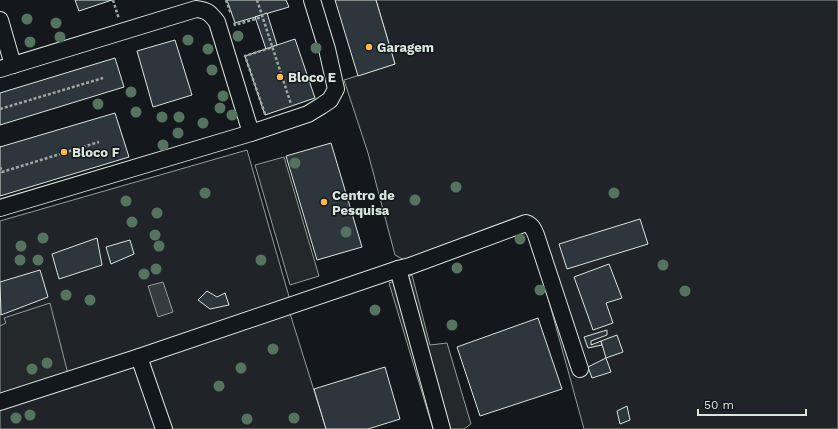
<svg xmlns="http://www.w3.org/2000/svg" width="838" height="429" viewBox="0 0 838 429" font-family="'Work Sans',sans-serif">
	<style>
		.green { fill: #202428; stroke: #939e99 }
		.parking { fill: #24282b; stroke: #939e99 }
		.water { fill: #363b3e; stroke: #939e99 }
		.building { fill: #2c363c; stroke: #d8e6dc }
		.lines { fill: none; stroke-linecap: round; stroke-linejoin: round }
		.minor-casing { stroke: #d8e6dc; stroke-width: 18 }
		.path { stroke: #9da8a2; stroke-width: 2.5; stroke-dasharray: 3 2; stroke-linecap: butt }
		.minor { stroke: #14181c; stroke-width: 16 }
		.tree { fill: #55745f }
		.poi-dot { fill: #ffb74d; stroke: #14181c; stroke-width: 1.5 }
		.labels { text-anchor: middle; stroke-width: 3; stroke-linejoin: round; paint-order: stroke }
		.poi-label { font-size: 13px; font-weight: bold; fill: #d8e6dc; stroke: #14181c; text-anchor: start }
	</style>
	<rect width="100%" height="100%" fill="#14181c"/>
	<!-- green -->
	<g class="green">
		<polygon points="376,0 838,0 838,429 584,429 528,225 412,264 395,255 368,153 344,80 395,64"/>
		<polygon points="247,150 290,300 0,401 0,221"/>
		<polygon points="288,307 326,429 0,429 0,402"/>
	</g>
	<!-- parking -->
	<g class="parking">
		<polygon points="284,157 319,276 290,285 255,165"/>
		<polygon points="412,275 430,345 447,343 471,424 464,429 433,429 389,283"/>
		<polygon points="50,303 68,374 0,398 0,326 6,323 4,318"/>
	</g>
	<!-- water -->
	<polygon class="water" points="163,282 173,312 158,317 148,286"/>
	<!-- building -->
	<g class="building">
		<polygon points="75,0 112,0 79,11"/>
		<polygon points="227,0 286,0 289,7 235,23"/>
		<polygon points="335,0 376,0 395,64 358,76"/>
		<polygon points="267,13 277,45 266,49 255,17"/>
		<polygon points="295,39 315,98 265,115 245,56"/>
		<polygon points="175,40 192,95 153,107 137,51"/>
		<polygon points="115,58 124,87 0,125 0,93"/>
		<polygon points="115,113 129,157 0,196 0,146 0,147"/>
		<polygon points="331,143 362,247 317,260 286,156"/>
		<polygon points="640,219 648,244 567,269 559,244"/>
		<polygon points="97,238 102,265 59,279 52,254"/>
		<polygon points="130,240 134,254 111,264 106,247"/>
		<polygon points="609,264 622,298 606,303 613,323 593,330 574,277"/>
		<polygon points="40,270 48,297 1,315 0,282"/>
		<polygon points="207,291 217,297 225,293 229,305 210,309 198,300"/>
		<polygon points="538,318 562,389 480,416 457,347"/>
		<polygon points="607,330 607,335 591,341 591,345 601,341 602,345 588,348 584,337"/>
		<polygon points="617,335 623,352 606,358 601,341"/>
		<polygon points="606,358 611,372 592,378 588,367"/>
		<polygon points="385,367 400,419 368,429 326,429 314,389"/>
		<polygon points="627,406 630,420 620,424 617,411"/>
	</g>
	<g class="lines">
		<defs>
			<g id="minor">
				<polyline points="0,20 13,65"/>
				<path d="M 0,69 L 196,9 C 207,10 210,13 217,22 L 251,133"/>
				<polyline points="0,208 251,133 308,114 321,106 330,100 336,89 327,49 312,0"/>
				<path d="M 398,269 L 410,266 L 526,223 C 532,225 534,230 536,235 L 580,369"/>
				<polyline points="139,357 398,269 442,429"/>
				<polyline points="0,402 139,357 164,429"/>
			</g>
		</defs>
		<!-- minor casing -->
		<use href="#minor" class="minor-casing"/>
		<!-- path -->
		<g class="path">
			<polyline points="113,0 119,19"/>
			<polyline points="226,0 231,14"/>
			<polyline points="257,0 291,104"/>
			<polyline points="234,23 235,25 262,17"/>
			<polyline points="0,109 103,78"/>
			<polyline points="265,114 245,56 273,47"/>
			<polyline points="0,167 2,172 99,142"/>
		</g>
		<!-- minor -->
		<use href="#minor" class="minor"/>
	</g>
	<!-- trees -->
	<g class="tree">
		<circle cx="27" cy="19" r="5.5"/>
		<circle cx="56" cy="23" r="5.5"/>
		<circle cx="238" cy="36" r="5.5"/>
		<circle cx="60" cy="37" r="5.5"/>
		<circle cx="188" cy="40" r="5.5"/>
		<circle cx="30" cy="42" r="5.5"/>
		<circle cx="316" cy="48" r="5.5"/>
		<circle cx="208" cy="49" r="5.5"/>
		<circle cx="212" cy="70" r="5.5"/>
		<circle cx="131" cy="92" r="5.5"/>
		<circle cx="223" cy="96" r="5.5"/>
		<circle cx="98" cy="104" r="5.5"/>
		<circle cx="220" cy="108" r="5.5"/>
		<circle cx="136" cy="112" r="5.5"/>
		<circle cx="232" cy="115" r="5.5"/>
		<circle cx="162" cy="117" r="5.5"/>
		<circle cx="179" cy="117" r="5.5"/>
		<circle cx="203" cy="123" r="5.5"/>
		<circle cx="178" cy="133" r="5.5"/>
		<circle cx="163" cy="145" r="5.5"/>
		<circle cx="295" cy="163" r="5.5"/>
		<circle cx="456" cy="187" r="5.5"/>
		<circle cx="205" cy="193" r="5.5"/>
		<circle cx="614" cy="193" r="5.5"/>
		<circle cx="415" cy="200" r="5.5"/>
		<circle cx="126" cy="201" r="5.5"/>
		<circle cx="157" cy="213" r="5.5"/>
		<circle cx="132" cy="222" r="5.5"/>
		<circle cx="346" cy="232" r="5.5"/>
		<circle cx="155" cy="235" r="5.5"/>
		<circle cx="43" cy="238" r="5.5"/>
		<circle cx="520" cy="239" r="5.5"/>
		<circle cx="21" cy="246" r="5.5"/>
		<circle cx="159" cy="246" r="5.5"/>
		<circle cx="20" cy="260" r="5.5"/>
		<circle cx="38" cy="260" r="5.5"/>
		<circle cx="261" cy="260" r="5.5"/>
		<circle cx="663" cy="265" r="5.5"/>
		<circle cx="457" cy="268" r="5.5"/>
		<circle cx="156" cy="269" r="5.5"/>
		<circle cx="144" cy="274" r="5.5"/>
		<circle cx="540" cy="290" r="5.5"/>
		<circle cx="685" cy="291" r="5.5"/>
		<circle cx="66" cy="295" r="5.5"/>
		<circle cx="90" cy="300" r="5.5"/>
		<circle cx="375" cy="310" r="5.5"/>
		<circle cx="452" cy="325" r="5.5"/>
		<circle cx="273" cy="349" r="5.5"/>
		<circle cx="47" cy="363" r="5.5"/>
		<circle cx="241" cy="368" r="5.5"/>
		<circle cx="32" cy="369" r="5.5"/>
		<circle cx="219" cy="386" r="5.5"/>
		<circle cx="30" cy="415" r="5.5"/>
		<circle cx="16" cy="418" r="5.5"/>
		<circle cx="294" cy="418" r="5.5"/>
		<circle cx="247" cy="419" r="5.5"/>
	</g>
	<!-- markers -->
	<g class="poi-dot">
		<circle cx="369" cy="47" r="4"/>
		<circle cx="280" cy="77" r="4"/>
		<circle cx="64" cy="152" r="4"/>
		<circle cx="324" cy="202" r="4"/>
	</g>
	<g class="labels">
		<!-- poi labels -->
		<g class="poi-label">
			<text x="377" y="52">Garagem</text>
			<text x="288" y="82">Bloco E</text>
			<text x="72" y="157">Bloco F</text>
			<text x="332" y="200">Centro de<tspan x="332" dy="15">Pesquisa</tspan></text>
		</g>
	</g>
	<!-- scale -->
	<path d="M698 409v6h108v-6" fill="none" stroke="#d8e6dc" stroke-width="2"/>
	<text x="704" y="409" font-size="12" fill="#d8e6dc" stroke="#14181c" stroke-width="3" paint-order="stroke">50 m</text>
</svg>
